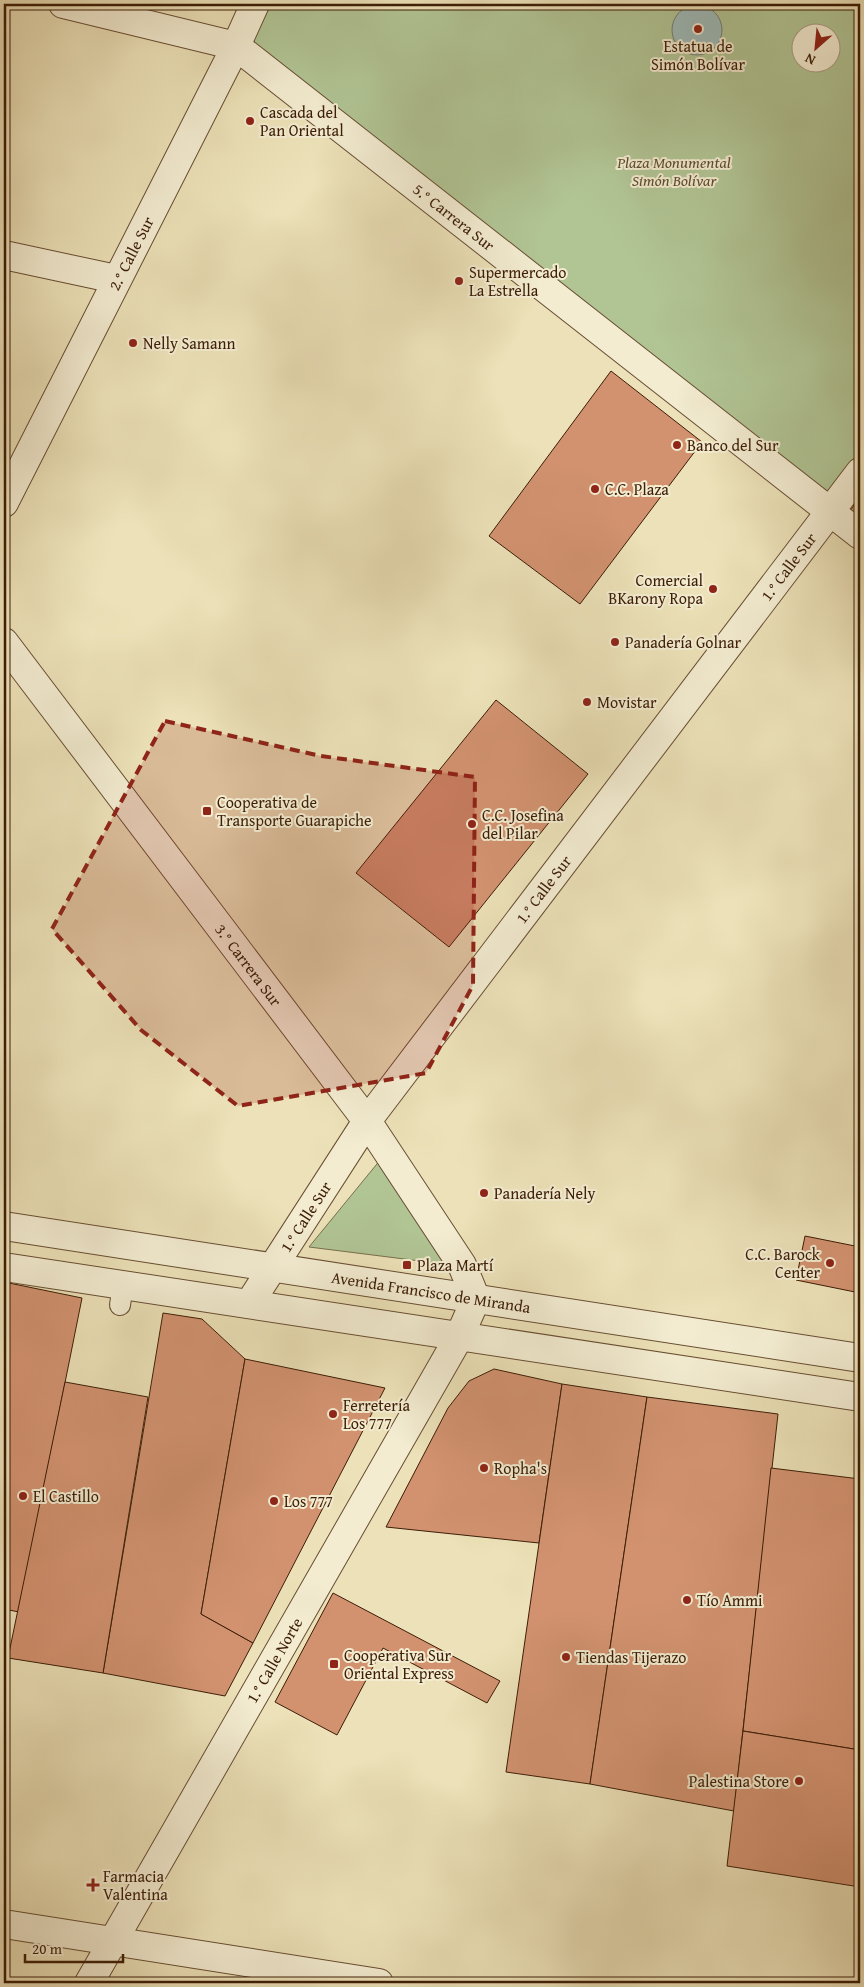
<svg xmlns="http://www.w3.org/2000/svg" width="864" height="1987" viewBox="0 0 864 1987" font-family="'Gentium Book Plus',serif">
	<style>
		.green { fill: #b1c494; stroke: #76704d; fill-rule: evenodd }
		.water { fill: #9dbbba; stroke: #767c72 }
		.building { fill: #d29270; stroke: #3c1d06 }
		.lines { fill: none; stroke-linecap: round; stroke-linejoin: round }
		.service-casing { stroke: #684e32; stroke-width: 22 }
		.minor-casing { stroke: #684e32; stroke-width: 30 }
		.tertiary-casing { stroke: #684e32; stroke-width: 30 }
		.service { stroke: #f3ecd1; stroke-width: 20 }
		.minor { stroke: #f3ecd1; stroke-width: 28 }
		.tertiary { stroke: #f3ecd1; stroke-width: 28 }
		.marked { fill: #8f2418; fill-opacity: 0.2; stroke: #8f2418; stroke-width: 4; stroke-dasharray: 10 6; stroke-linejoin: round }
		.poi-dot { fill: #8f2418; stroke: #f3ecd1; stroke-width: 2 }
		.labels { text-anchor: middle; stroke-width: 4; stroke-linejoin: round; paint-order: stroke }
		.poi-label { font-size: 16px; fill: #3c1d06; stroke: #f3ecd1; text-anchor: start }
		.park-label { font-size: 16px; font-style: italic; fill: #5f4f31; stroke: #f3ecd1 }
		.street-label { font-size: 16px; fill: #3c1d06; stroke: #f3ecd1 }
	</style>
	<rect width="100%" height="100%" fill="#ece1b8"/>
	<filter id="stains"><feTurbulence type="fractalNoise" baseFrequency=".004" numOctaves="4"/><feColorMatrix values="0 0 0 0 .2 0 0 0 0 .09 0 0 0 0 .02 0 0 0 .5 -.17"/></filter>
	<radialGradient id="worn" r=".72"><stop offset=".6" stop-color="#630" stop-opacity="0"/><stop offset="1" stop-color="#630" stop-opacity=".3"/></radialGradient>
	<!-- green -->
	<g class="green">
		<path d="M 263,4 L 860,4 L 860,461 L 828,506 L 244,47 ZM 802,32 L 832,32 L 832,62 L 802,62 Z"/>
		<polygon points="381,1159 460,1266 309,1247"/>
	</g>
	<!-- water -->
	<circle class="water" cx="697" cy="30" r="25"/>
	<!-- building -->
	<g class="building">
		<polygon points="611,371 702,442 580,604 489,536"/>
		<polygon points="860,496 860,519 850,511"/>
		<polygon points="496,700 588,774 449,947 356,873"/>
		<polygon points="805,1236 860,1247 860,1293 796,1280"/>
		<polygon points="4,1282 82,1298 19,1612 4,1609"/>
		<polygon points="163,1313 202,1319 245,1359 201,1614 253,1643 225,1696 103,1673"/>
		<polygon points="245,1359 385,1388 253,1643 201,1614"/>
		<polygon points="494,1369 562,1384 539,1543 386,1527 448,1408 469,1381"/>
		<polygon points="65,1382 148,1397 103,1673 8,1658"/>
		<polygon points="562,1384 647,1397 590,1784 506,1772"/>
		<polygon points="647,1397 778,1414 734,1811 590,1784"/>
		<polygon points="771,1468 860,1479 860,1750 743,1731"/>
		<polygon points="333,1593 500,1681 487,1703 383,1648 337,1735 275,1702"/>
		<polygon points="743,1731 860,1750 860,1887 727,1866"/>
	</g>
	<g class="lines">
		<defs>
			<polyline id="service" points="120,1305 123,1285"/>
			<g id="minor">
				<path id="s1" d="M 63,4 L 236,46 L 860,535"/>
				<polyline points="4,255 116,279"/>
				<path id="s2" d="M 4,503 L 236,46 L 255,4"/>
				<path id="s3" d="M 4,642 L 367,1121 L 462,1265 L 476,1299 L 459,1337 L 89,1983"/>
				<path id="s4" d="M 249,1304 L 367,1121 L 860,472"/>
				<polyline points="4,1924 379,1983"/>
			</g>
			<g id="tertiary">
				<path id="s5" d="M 4,1226 L 860,1358"/>
				<polyline points="4,1267 860,1397"/>
			</g>
		</defs>
		<!-- service casing -->
		<use href="#service" class="service-casing"/>
		<!-- minor casing -->
		<use href="#minor" class="minor-casing"/>
		<!-- tertiary casing -->
		<use href="#tertiary" class="tertiary-casing"/>
		<!-- service -->
		<use href="#service" class="service"/>
		<!-- minor -->
		<use href="#minor" class="minor"/>
		<!-- tertiary -->
		<use href="#tertiary" class="tertiary"/>
	</g>
	<!-- marked area -->
	<path class="marked" d="M 165,721 L 321,756 L 475,777 L 473,985 L 426,1073 L 238,1106 L 141,1030 L 52,929 Z"/>
	<!-- markers -->
	<g class="poi-dot">
		<circle cx="698" cy="29" r="5"/>
		<circle cx="250" cy="121" r="5"/>
		<circle cx="459" cy="281" r="5"/>
		<circle cx="133" cy="343" r="5"/>
		<circle cx="677" cy="445" r="5"/>
		<circle cx="595" cy="489" r="5"/>
		<circle cx="713" cy="589" r="5"/>
		<circle cx="615" cy="642" r="5"/>
		<circle cx="587" cy="702" r="5"/>
		<rect x="202" y="806" width="10" height="10" rx="2.5"/>
		<circle cx="472" cy="824" r="5"/>
		<circle cx="484" cy="1193" r="5"/>
		<circle cx="830" cy="1263" r="5"/>
		<rect x="402" y="1260" width="10" height="10" rx="2.5"/>
		<circle cx="333" cy="1414" r="5"/>
		<circle cx="484" cy="1468" r="5"/>
		<circle cx="23" cy="1496" r="5"/>
		<circle cx="274" cy="1501" r="5"/>
		<circle cx="687" cy="1600" r="5"/>
		<circle cx="566" cy="1657" r="5"/>
		<rect x="329" y="1659" width="10" height="10" rx="2.5"/>
		<circle cx="799" cy="1781" r="5"/>
		<path d="M90.5 1877.5h5v5h5v5h-5v5h-5v-5h-5v-5h5z"/>
	</g>
	<g class="labels">
		<!-- poi labels -->
		<g class="poi-label">
			<text x="698" y="52" text-anchor="middle">Estatua de<tspan x="698" dy="18">Simón Bolívar</tspan></text>
			<text x="260" y="118">Cascada del<tspan x="260" dy="18">Pan Oriental</tspan></text>
			<text x="469" y="278">Supermercado<tspan x="469" dy="18">La Estrella</tspan></text>
			<text x="143" y="349">Nelly Samann</text>
			<text x="687" y="451">Banco del Sur</text>
			<text x="605" y="495">C.C. Plaza</text>
			<text x="703" y="586" text-anchor="end">Comercial<tspan x="703" dy="18">BKarony Ropa</tspan></text>
			<text x="625" y="648">Panadería Golnar</text>
			<text x="597" y="708">Movistar</text>
			<text x="217" y="808">Cooperativa de<tspan x="217" dy="18">Transporte Guarapiche</tspan></text>
			<text x="482" y="821">C.C. Josefina<tspan x="482" dy="18">del Pilar</tspan></text>
			<text x="494" y="1199">Panadería Nely</text>
			<text x="820" y="1260" text-anchor="end">C.C. Barock<tspan x="820" dy="18">Center</tspan></text>
			<text x="417" y="1271">Plaza Martí</text>
			<text x="343" y="1411">Ferretería<tspan x="343" dy="18">Los 777</tspan></text>
			<text x="494" y="1474">Ropha's</text>
			<text x="33" y="1502">El Castillo</text>
			<text x="284" y="1507">Los 777</text>
			<text x="697" y="1606">Tío Ammi</text>
			<text x="344" y="1661">Cooperativa Sur<tspan x="344" dy="18">Oriental Express</tspan></text>
			<text x="576" y="1663">Tiendas Tijerazo</text>
			<text x="789" y="1787" text-anchor="end">Palestina Store</text>
			<text x="103" y="1882">Farmacia<tspan x="103" dy="18">Valentina</tspan></text>
		</g>
		<!-- park labels -->
		<g class="park-label">
			<text x="674" y="168">Plaza Monumental<tspan x="674" dy="18">Simón Bolívar</tspan></text>
		</g>
		<!-- street labels -->
		<g class="street-label">
			<text dy="6" stroke="none"><textPath href="#s1" startOffset="455">5.° Carrera Sur</textPath></text>
			<text dy="6" stroke="none"><textPath href="#s2" startOffset="280">2.° Calle Sur</textPath></text>
			<text dy="6" stroke="none"><textPath href="#s4" startOffset="914">1.° Calle Sur</textPath></text>
			<text dy="6" stroke="none"><textPath href="#s4" startOffset="509">1.° Calle Sur</textPath></text>
			<text dy="6" stroke="none"><textPath href="#s3" startOffset="405">3.° Carrera Sur</textPath></text>
			<text dy="6" stroke="none"><textPath href="#s4" startOffset="104">1.° Calle Sur</textPath></text>
			<text dy="6" stroke="none"><textPath href="#s5" startOffset="432">Avenida Francisco de Miranda</textPath></text>
			<text transform="translate(274 1660) rotate(-60)" y="6">1.° Calle Norte</text>
		</g>
	</g>
	<!-- margin -->
	<rect width="864" height="1987" fill="none" stroke="#ece1b8" stroke-width="20"/>
	<rect x="5" y="5" width="854" height="1977" fill="none" stroke="#3c1d06" stroke-width="2.5"/>
	<rect x="10" y="10" width="844" height="1967" fill="none" stroke="#3c1d06"/>
	<!-- north arrow -->
	<g transform="translate(816 48) rotate(207)"><circle r="24" fill="#f3ecd1" stroke="#aa9980"/>
	<path d="M0-4L9 19L0 12L-9 19Z" fill="#8f2418"/>
	<text y="-8" font-size="14" font-weight="bold" text-anchor="middle" fill="#3c1d06">N</text>
	</g>
	<!-- scale -->
	<path d="M25 1954v8h98v-8" fill="none" stroke="#3c1d06" stroke-width="2.5"/>
	<text x="32" y="1954" font-size="15" fill="#3c1d06" stroke="#f3ecd1" stroke-width="4" paint-order="stroke">20 m</text>
	<rect width="100%" height="100%" filter="url(#stains)"/>
	<rect width="100%" height="100%" fill="url(#worn)"/>
</svg>
